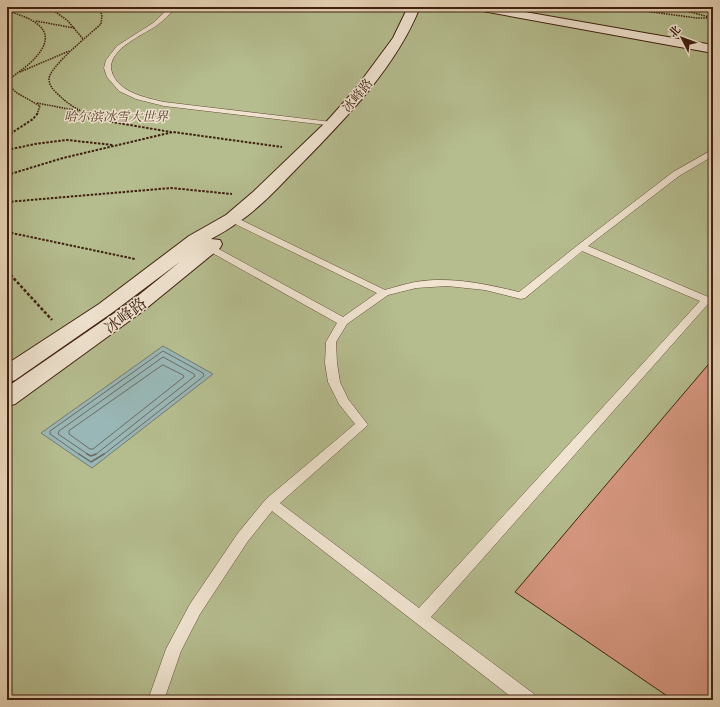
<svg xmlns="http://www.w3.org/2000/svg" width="720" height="707" viewBox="0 0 720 707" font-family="'IM FELL DW Pica','Noto Serif SC',serif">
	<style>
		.green { fill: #b5bd8f; stroke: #7a6e4f }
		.water { fill: #99b7b6; stroke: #757a73 }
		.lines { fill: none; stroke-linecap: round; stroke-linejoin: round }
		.shore-far1 { stroke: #6c6b62; stroke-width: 1 }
		.shore { stroke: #6c6b62; stroke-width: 1.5 }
		.building { fill: #d79881; stroke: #3f1f0f }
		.lane-casing { stroke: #694c39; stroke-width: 1 }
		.secondary-casing { stroke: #3f1f0f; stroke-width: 2 }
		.path-far2 { stroke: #3f1f0f; stroke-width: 1.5; stroke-dasharray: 1.5 1; stroke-linecap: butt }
		.path-far1 { stroke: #3f1f0f; stroke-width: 2; stroke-dasharray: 2.5 1.5; stroke-linecap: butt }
		.path { stroke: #3f1f0f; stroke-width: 2.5; stroke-dasharray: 3 2; stroke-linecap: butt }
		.lane { fill: #f0e4d1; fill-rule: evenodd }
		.secondary { fill: #f0e4d1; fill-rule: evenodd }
		.labels { text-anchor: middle; stroke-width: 3; stroke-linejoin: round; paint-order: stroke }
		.far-street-label { font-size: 13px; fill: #3f1f0f; stroke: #f0e4d1 }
		.far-park-label { font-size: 13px; font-style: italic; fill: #5c462f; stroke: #f0e4d1 }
		.street-label { font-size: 16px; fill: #3f1f0f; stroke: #f0e4d1 }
	</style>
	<rect width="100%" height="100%" fill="#e8d5b8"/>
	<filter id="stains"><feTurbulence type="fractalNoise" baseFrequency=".005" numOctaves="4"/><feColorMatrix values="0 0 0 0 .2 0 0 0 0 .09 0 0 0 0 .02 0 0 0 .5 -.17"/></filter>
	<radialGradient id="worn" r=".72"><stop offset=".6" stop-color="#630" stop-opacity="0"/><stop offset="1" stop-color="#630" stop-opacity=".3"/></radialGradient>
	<!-- green -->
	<rect class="green" x="7" y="7" width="706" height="693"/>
	<!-- water -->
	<polygon class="water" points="163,346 213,374 92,468 41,433"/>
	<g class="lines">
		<!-- shore-far1 -->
		<g class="shore-far1">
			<polygon points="163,365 183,375 184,377 93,449 90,449 69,434 69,431"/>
			<polyline points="80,455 50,434 50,431 163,351 203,373 204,376 103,455"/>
			<polyline points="89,455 58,434 59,431 163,357 194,374 195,376 95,455"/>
		</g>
		<!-- shore -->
		<g class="shore">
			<polyline points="79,454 91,462 104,454"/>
			<polyline points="87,454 91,456 96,454"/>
		</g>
	</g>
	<!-- building -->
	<polygon class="building" points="713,359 713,700 673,700 515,592"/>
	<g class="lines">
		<defs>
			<g id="lane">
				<path d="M 170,7 L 176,7 C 170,14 163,21 156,26 C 141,36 102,52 113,75 C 121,93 147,98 164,102 L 332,122 L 335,122 L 335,126 L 164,106 L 136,99 L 119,91 L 107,77 L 104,68 L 106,60 L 117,46 L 153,23 Z"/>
				<path d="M 710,151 L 713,151 L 713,156 L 679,176 L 588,246 L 713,299 L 713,306 L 708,304 L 431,617 L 534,694 L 536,700 L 515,700 L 272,511 L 248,541 L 200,614 L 181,651 L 164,700 L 148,700 L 166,649 L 190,604 L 238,533 L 266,499 L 355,424 L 339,404 L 328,382 L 325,363 L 326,342 L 337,323 L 200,246 L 198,244 L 200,242 L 206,242 L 343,317 L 377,293 L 229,221 L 228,219 L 229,217 L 235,217 L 385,290 C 395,287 405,284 415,282 C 450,276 486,284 519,292 L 578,245 L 673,172 ZM 582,251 L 700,301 L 419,608 L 280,503 L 368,425 L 348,399 L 340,382 L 337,363 L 336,342 L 347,324 L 388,295 L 416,288 L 447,286 L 485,290 L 521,299 L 525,298 Z"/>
			</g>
			<g id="secondary">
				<path d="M 408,7 L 420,7 C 397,65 349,115 306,159 C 284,181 263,206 237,223 C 229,229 220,234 211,239 L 220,240 L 222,244 L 220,248 L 143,311 L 15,404 L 7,406 L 7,387 L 129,303 L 181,261 L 113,312 L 15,380 L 7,383 L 7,364 L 99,304 L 189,236 L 226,215 L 253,192 L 327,121 L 353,92 L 393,38 Z"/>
				<polygon points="471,7 496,7 713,45 713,53 477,10 473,9"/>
			</g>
		</defs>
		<!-- lane casing -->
		<use href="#lane" class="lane-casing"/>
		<!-- secondary casing -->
		<use href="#secondary" class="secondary-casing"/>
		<!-- path-far2 -->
		<g class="path-far2">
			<polyline points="49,7 68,21 83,39"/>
			<polyline points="614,7 697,18 713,18"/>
			<polyline points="672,7 709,17"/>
			<path d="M 7,11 C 40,20 62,34 29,64 C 22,70 14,75 7,82"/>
			<polyline points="662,12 674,8"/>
			<polyline points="36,21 74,28"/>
			<polyline points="20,72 69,51"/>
			<polyline points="7,84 17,93 40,106 37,114"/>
			<polyline points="37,103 79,111"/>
			<path d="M 87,114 C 78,110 70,105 63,99 C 58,94 49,88 49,79 C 49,67 90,34 101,24 L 102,15 L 98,7"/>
		</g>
		<!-- path-far1 -->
		<g class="path-far1">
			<polyline points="84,113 112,122 171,132"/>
			<polyline points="7,136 33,119 38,113"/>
			<polyline points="7,150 35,144 67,140 113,145"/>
			<polyline points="7,175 63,158 173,132 282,147"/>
			<polyline points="7,202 171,188 232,194"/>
			<polyline points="7,232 135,259"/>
		</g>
		<!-- path -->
		<polyline class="path" points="7,271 52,320"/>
		<!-- lane -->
		<use href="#lane" class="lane"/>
		<!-- secondary -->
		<use href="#secondary" class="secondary"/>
	</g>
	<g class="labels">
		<!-- far-street labels -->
		<g class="far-street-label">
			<text transform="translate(357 95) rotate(-50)" y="5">冰峰路</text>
		</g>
		<!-- far-park labels -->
		<g class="far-park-label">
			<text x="116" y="121">哈尔滨冰雪大世界</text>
		</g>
		<!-- street labels -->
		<g class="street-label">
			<text transform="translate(125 315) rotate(-37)" y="6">冰峰路</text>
		</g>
	</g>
	<!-- margin -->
	<rect width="720" height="707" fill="none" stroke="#e8d5b8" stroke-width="24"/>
	<rect x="8" y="8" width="704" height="691" fill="none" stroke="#3f1f0f" stroke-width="2"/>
	<rect x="12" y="12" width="696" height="683" fill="none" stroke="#3f1f0f"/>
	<!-- north arrow -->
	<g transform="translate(682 38) rotate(312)" stroke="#f0e4d1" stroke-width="3" paint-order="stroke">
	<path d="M0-3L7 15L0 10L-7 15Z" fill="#3f1f0f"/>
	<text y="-6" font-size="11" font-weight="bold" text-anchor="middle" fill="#3f1f0f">北</text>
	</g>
	<rect width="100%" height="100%" filter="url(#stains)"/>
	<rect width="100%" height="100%" fill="url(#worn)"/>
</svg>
